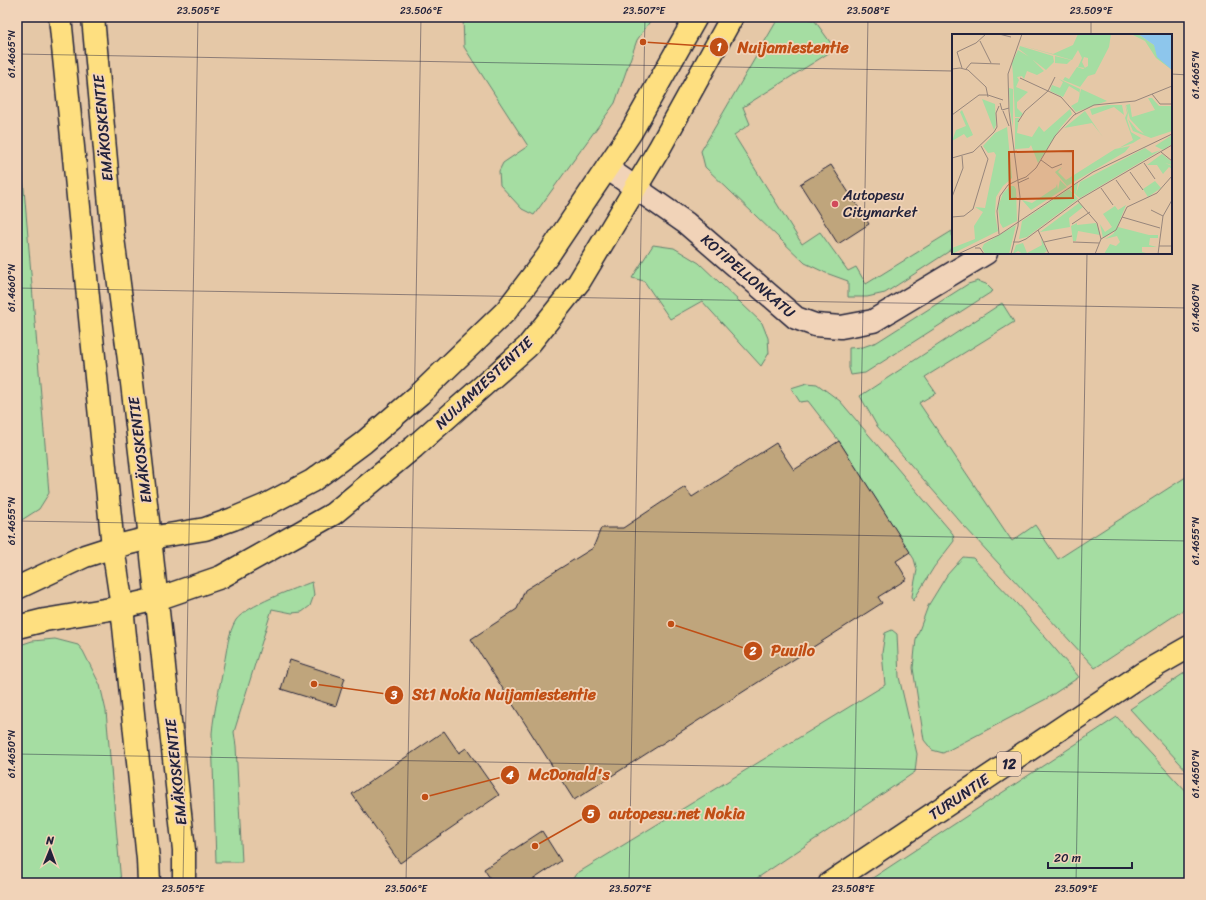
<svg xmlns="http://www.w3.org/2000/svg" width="1206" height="900" viewBox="0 0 1206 900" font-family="Sriracha,sans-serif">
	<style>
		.green { fill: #a5dda2; stroke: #64806e }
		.building { fill: #bfa57b; stroke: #22223b }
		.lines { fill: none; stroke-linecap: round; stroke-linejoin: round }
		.minor-casing { stroke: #22223b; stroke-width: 25 }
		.major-casing { stroke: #22223b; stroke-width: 25 }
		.highway-casing { stroke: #22223b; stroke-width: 25 }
		.minor { stroke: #f1d3b8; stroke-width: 22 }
		.major { stroke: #fedf80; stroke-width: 22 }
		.highway { stroke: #fedf80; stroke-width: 22 }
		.ticks { fill: none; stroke: #22223b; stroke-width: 1; stroke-opacity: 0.45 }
		.poi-dot { fill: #d1495b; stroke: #f1d3b8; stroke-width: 1.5 }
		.labels { text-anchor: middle; stroke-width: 3.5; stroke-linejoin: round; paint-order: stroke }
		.shield { fill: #f1d3b8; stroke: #605760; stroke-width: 1 }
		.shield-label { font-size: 14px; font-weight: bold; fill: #22223b }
		.street-label { font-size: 15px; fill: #22223b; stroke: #f1d3b8 }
		.poi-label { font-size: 15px; fill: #22223b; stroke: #f1d3b8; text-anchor: start }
		.inset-road { fill: none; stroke: #97867c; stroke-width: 1 }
		.view { fill: #c04e15; fill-opacity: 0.15; stroke: #c04e15; stroke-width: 2 }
		.inset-edge { fill: none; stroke: #22223b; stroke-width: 2 }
		.leader { fill: none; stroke: #c04e15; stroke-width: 1.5 }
		.callout-dot { fill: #c04e15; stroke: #f1d3b8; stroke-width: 1.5 }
		.mark-label { font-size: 12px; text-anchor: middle; font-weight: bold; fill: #fff }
		.callout-label { font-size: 16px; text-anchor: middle; font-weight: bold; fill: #c04e15; stroke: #f1d3b8; stroke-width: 3.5; stroke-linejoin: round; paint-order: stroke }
		.neatline { fill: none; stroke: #22223b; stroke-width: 1.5 }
		.ticks-label { font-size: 10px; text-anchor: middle; fill: #22223b }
	</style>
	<rect width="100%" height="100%" fill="#e5c8a7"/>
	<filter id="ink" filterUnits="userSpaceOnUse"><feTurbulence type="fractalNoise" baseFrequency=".025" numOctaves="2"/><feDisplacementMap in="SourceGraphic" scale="8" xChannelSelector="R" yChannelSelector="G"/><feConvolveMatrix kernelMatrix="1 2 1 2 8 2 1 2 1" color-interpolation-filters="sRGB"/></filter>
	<g filter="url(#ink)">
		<!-- green -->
		<g class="green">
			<polygon points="463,17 653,17 637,40 615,103 534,215 522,209 500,185 499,171 503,163 528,146 464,47"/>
			<polygon points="779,17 805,17 815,21 835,49 743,107 750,124 734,135 802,244 820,232 848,271 856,267 866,284 952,231 953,246 948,252 885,293 867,297 848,297 848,281 826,273 805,263 705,167 701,151"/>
			<polygon points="17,103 49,493 39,509 17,523"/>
			<polygon points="653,245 674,248 699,263 762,323 768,338 769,353 761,366 702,301 670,319 644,281 632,278"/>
			<polygon points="978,281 986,284 993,291 865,373 851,375 849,368 849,348 863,347 877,342 968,284"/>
			<polygon points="1002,303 1014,322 925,377 936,393 919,403 1012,541 1035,525 1058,559 1189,475 1189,606 1095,668 964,526 877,426 860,396"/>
			<polygon points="807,383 817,384 840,401 953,534 954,541 934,567 913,601 912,596 917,570 914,559 839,441 808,401 800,402 791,388"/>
			<polygon points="963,557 973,558 1017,604 1079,677 1046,699 943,753 932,750 924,740 913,668 916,639 928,606 947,575"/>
			<path d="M 312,582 L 314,595 L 310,606 L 302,612 L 292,613 L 272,609 L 234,732 L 236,746 L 242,862 L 216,862 L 212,733 C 214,710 220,687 224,664 C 227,650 228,633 236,620 C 246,606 295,588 312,582 Z"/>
			<polygon points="892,630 897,634 899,677 917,754 915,772 750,883 570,883 576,874 885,685 882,653 885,633"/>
			<polygon points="55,639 78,645 83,651 100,685 106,711 121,883 17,883 17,646 32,641"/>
			<polygon points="1189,670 1189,773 1130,709"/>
			<polygon points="1117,717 1189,795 1189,883 865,883"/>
		</g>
		<!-- building -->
		<g class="building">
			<polygon points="831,165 869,224 838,244 800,184"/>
			<polygon points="839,441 910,552 896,561 907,579 878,597 882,603 574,800 471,639 517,609 525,590 593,548 601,528 623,528 685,487 692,497 776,443 794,470"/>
			<polygon points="290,660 345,678 336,706 281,689"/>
			<polygon points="444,731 459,753 466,748 499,795 400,863 352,794"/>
			<polygon points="542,831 561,861 528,883 493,883 484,869"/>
		</g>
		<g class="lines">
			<defs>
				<polyline id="minor" points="607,168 686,223 796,318 815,325 841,327 873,321 986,253"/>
				<g id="major">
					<polyline points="60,17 113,547 122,607 148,859 149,883"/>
					<polyline points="93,17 113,238 132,383 150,538 184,850 184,883"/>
					<polyline points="150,538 205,529 233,519 264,506 312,481 363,443 420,394 506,311 547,257 631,132 696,17"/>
					<polyline points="157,599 221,577 333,514 414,447 527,347 579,282 659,149 732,17"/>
				</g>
				<g id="highway">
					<polyline points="17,588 85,556 113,547 150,538"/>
					<polyline points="17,627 45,620 122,607 157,599"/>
					<polyline points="830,883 1145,672 1189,647"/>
				</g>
			</defs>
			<!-- minor casing -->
			<use href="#minor" class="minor-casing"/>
			<!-- major casing -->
			<use href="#major" class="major-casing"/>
			<!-- highway casing -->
			<use href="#highway" class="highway-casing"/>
			<!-- minor -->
			<use href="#minor" class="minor"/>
			<!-- major -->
			<use href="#major" class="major"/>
			<!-- highway -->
			<use href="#highway" class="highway"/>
		</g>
	</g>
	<!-- ticks -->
	<path class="ticks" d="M 1091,35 L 1091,17M 17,54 L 953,71M 1171,74 L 1189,75M 17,288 L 1189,308M 17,521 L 1189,541M 17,754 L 1189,774M 183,883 L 198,17M 406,883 L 421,17M 629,883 L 645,17M 853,883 L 868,17M 1076,883 L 1087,253"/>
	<!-- markers -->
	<circle class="poi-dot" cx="835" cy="204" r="4"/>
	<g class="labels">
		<!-- shield labels -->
		<rect class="shield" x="997" y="752" width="24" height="24" rx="3"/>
		<g class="shield-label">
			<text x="1009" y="769">12</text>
		</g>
		<!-- street labels -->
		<g class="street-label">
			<text transform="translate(103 128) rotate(-95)" y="5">EMÄKOSKENTIE</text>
			<text transform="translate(748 276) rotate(41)" y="5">KOTIPELLONKATU</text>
			<text transform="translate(484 383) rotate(-43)" y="5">NUIJAMIESTENTIE</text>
			<text transform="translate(140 450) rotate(-97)" y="5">EMÄKOSKENTIE</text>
			<text transform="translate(176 772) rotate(-96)" y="5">EMÄKOSKENTIE</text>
			<text transform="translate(959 797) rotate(-34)" y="5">TURUNTIE</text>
		</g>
		<!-- poi labels -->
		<g class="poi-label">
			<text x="843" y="200">Autopesu<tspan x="843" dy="17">Citymarket</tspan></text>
		</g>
	</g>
	<!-- overview -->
	<g transform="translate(952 34)">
		<rect width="220" height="220" fill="#e5c8a7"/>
		<path d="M 126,0 L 159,0 L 157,13 L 143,40 L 136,42 L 128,53 L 111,46 L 113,43 L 117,45 L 125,33 L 131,35 L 136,32 L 136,24 L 132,23 L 130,28 L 133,34 L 126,33 L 130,24 L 126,16 L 120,26 L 68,11 L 101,20 L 121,11 ZM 179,0 L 186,0 L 202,11 L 220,36 L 204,24 L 193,7 ZM 68,12 L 101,22 L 102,28 L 94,36 L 67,15 ZM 66,16 L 79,24 L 92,37 L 85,41 L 75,37 L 72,45 L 70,42 L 65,43 L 67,46 L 64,53 L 76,58 L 65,68 L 65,74 L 71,80 L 68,83 L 63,83 L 61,41 L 60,29 ZM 103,22 L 119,26 L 115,30 L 103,29 ZM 107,45 L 128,55 L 127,62 L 127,58 L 117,52 L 111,63 L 98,57 L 100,51 L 108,54 L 111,48 ZM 57,54 L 61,55 L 61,93 L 58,77 ZM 129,55 L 153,66 L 155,67 L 124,78 L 119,72 L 126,68 ZM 196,64 L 200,64 L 207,72 L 220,72 L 220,97 L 199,104 L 181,97 L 176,85 L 185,96 L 192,100 L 178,85 L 174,71 L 178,70 L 180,83 L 203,76 ZM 30,65 L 43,70 L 44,91 L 42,96 ZM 173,70 L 176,79 L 175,85 L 179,98 L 189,104 L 181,109 L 167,114 L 181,106 L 173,84 L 175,79 ZM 156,71 L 170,71 L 172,81 L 162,73 L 140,81 L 138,75 ZM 118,75 L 120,80 L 109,93 L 86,129 L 79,111 L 77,114 L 63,115 L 63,84 L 67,84 L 65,99 L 80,103 L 87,92 L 92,98 ZM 10,76 L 21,101 L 15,104 L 12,100 L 0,107 L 4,96 L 14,92 L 8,78 ZM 133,77 L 148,99 L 151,103 L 140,89 L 112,94 ZM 55,93 L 60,144 L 51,152 L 44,163 L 43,180 L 46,197 L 0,220 L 0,214 L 23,205 L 22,192 L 31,178 L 23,173 L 33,174 L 44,121 L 42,118 L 36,119 L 31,112 L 43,99 ZM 220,101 L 220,110 L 211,116 L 203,112 ZM 178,112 L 173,118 L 115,152 L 103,138 L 110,133 L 106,138 L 114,146 L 163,115 ZM 193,114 L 200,119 L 209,116 L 128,164 L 125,162 L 117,154 L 126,149 L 124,160 L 128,148 ZM 210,120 L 220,128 L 220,131 L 213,129 L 220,132 L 220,135 L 217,133 L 211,140 L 205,131 L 195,131 ZM 108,146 L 115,153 L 79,176 L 70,166 L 80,169 L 104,153 L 105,150 L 106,156 ZM 203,147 L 209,154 L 196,163 L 191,155 ZM 58,152 L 62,152 L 64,155 L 65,187 L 51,194 L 48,189 L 46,173 L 51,159 ZM 117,155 L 126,165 L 75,203 L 67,205 L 70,187 ZM 127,169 L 131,173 L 117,184 L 118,193 L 88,198 ZM 174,171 L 164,196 L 151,204 L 148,190 L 153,198 L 160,193 L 151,180 L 163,172 L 166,176 ZM 125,189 L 125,191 L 144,189 L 148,201 L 126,197 L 124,207 L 121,207 L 119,192 ZM 64,191 L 57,220 L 33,220 L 30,214 L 32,210 ZM 166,193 L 197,201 L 206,201 L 206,204 L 198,204 L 197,211 L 205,213 L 190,213 L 190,218 L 198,220 L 152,220 L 158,210 L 164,212 L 168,208 L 165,202 L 153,205 L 161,200 ZM 89,204 L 95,217 L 91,220 L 71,220 L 66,217 L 61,220 L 64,211 L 71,209 L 75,219 L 90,211 Z" fill="#a5dda2"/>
		<path d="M 186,0 L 220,0 L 220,36 L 205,23 L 202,11 Z" fill="#8dc6ec"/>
		<path class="inset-road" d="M 47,0 L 59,3M 28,7 L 39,29M 10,34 L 5,18 L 24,9 L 34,0M 0,35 L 8,34 L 16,36 L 34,53 L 36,63M 14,35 L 19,29 L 48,30M 68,44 L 109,63 L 124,80M 200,60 L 208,70 L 220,70M 48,69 L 50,76 L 57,74M 51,77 L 57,92M 0,81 L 27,61 L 36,61 L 51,66M 66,88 L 73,77 L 96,57 L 103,43M 209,118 L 220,127M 0,124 L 21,118 L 42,98 L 45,93 L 44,79 L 47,72M 89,126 L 100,134 L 110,130M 192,129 L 203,145M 178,138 L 191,156M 66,146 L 74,143 L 84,134 L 103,102 L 122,81 L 142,71 L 183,67 L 220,52M 164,146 L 178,166M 66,149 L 77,144M 149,154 L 161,171M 0,163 L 11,134 L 10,122M 126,167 L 145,189 L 149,205M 199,176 L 211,182M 0,183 L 12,182 L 21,175 L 36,125 L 29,112M 170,183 L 208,194M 120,190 L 138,178M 86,196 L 97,220M 47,200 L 45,177 L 48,162 L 56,151 L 66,146M 61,208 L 67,208 L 74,205 L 128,165 L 220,111M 92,208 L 120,202M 121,208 L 147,209M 207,212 L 220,212M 23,214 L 28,214 L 32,220M 6,220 L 47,201 L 141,138 L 220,100M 59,220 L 66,192 L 68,163 L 57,77 L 56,40 L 70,0M 143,220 L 149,205 L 164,196 L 175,173 L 205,159 L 220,142M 206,220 L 211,182 L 220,166"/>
		<path class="view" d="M 121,117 L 121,164 L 58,165 L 57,118 Z"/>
		<rect width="220" height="220" class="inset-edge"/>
	</g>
	<!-- callouts -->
	<path class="leader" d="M643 42L719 47M671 624L753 651M314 684L394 695M425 797L510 775M535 846L591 814"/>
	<g class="callout-dot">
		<circle cx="643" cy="42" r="4"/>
		<circle cx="671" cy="624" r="4"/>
		<circle cx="314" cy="684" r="4"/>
		<circle cx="425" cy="797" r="4"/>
		<circle cx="535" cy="846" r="4"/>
		<circle cx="719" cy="47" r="10"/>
		<circle cx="753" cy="651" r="10"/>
		<circle cx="394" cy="695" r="10"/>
		<circle cx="510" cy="775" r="10"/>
		<circle cx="591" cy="814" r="10"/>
	</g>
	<g class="mark-label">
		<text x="719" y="51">1</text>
		<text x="753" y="655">2</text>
		<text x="394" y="699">3</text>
		<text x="510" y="779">4</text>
		<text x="591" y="818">5</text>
	</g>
	<g class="callout-label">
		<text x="793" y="53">Nuijamiestentie</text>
		<text x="793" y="656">Puuilo</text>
		<text x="504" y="700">St1 Nokia Nuijamiestentie</text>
		<text x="569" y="780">McDonald's</text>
		<text x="677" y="819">autopesu.net Nokia</text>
	</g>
	<!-- margin -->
	<rect width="1206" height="900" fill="none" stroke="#f1d3b8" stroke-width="44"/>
	<!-- north arrow -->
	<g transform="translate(50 850) rotate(1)" stroke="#f1d3b8" stroke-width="3" paint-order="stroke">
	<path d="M0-3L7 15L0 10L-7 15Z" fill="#22223b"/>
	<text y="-6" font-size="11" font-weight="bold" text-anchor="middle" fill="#22223b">N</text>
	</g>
	<!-- scale -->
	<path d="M1048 862v6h84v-6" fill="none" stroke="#22223b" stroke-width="2"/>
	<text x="1054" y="862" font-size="12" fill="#22223b" stroke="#f1d3b8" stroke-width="3" paint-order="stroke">20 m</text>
	<rect x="22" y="22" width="1162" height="856" class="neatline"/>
	<g class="ticks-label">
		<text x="198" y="14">23.505°E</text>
		<text x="421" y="14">23.506°E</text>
		<text x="644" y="14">23.507°E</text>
		<text x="868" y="14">23.508°E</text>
		<text x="1091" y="14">23.509°E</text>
		<text transform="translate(11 54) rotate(-90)" y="4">61.4665°N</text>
		<text transform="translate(1195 75) rotate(-90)" y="4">61.4665°N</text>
		<text transform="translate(11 288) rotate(-90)" y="4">61.4660°N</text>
		<text transform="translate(1195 308) rotate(-90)" y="4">61.4660°N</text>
		<text transform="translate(11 521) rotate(-90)" y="4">61.4655°N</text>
		<text transform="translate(1195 541) rotate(-90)" y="4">61.4655°N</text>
		<text transform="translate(11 754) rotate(-90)" y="4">61.4650°N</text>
		<text transform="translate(1195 774) rotate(-90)" y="4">61.4650°N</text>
		<text x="183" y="892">23.505°E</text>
		<text x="406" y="892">23.506°E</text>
		<text x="630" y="892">23.507°E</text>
		<text x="853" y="892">23.508°E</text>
		<text x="1076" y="892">23.509°E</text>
	</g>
</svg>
